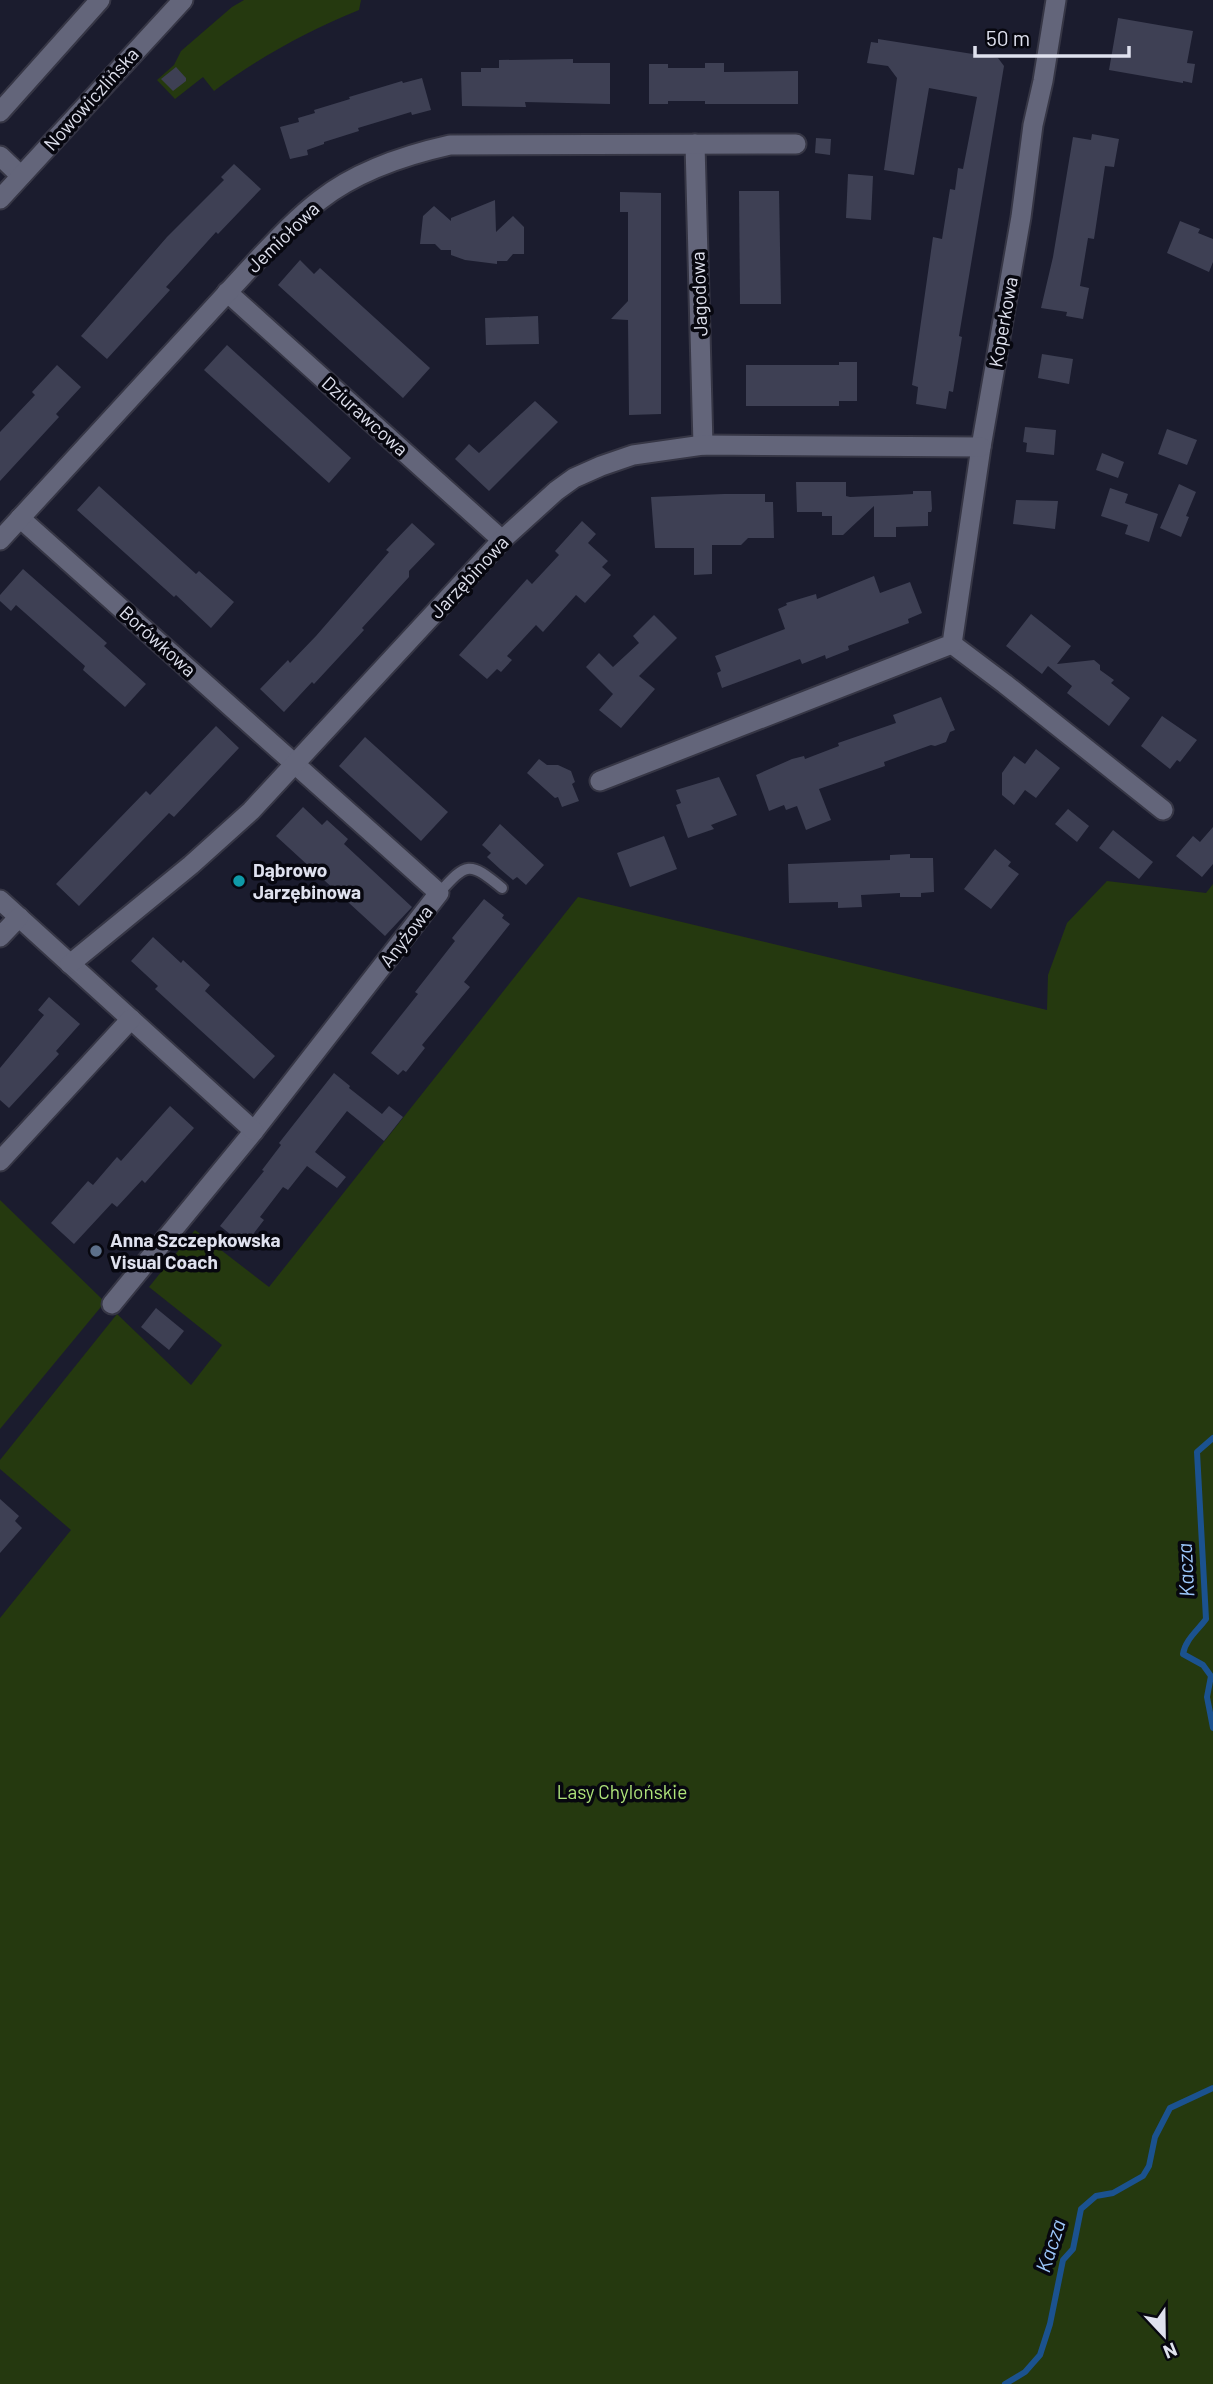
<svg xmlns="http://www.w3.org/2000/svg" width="1213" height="2384" viewBox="0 0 1213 2384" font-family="Barlow,sans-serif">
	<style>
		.green { fill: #25390f }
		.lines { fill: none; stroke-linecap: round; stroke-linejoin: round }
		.stream { stroke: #1b528f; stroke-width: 6 }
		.building { fill: #3e4054 }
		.service-casing { stroke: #363645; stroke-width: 14 }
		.minor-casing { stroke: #363645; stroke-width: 23 }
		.tertiary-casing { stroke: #363645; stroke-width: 23 }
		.service { stroke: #63657a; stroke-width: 10 }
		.minor { stroke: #63657a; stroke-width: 19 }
		.tertiary { stroke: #63657a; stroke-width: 19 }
		.culture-dot { fill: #0f9aa8; stroke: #07070f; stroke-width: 2.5 }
		.service-dot { fill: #5c6f8a; stroke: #07070f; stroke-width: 2.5 }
		.labels { text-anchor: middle; stroke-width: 7; stroke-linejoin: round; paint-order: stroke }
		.street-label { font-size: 19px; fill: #dfe1ee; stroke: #07070f }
		.poi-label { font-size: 19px; font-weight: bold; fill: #dfe1ee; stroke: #07070f; text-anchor: start }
		.park-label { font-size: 19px; fill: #aee37a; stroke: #07070f }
		.water-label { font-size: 21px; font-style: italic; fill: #9cc7fb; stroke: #07070f }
	</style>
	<rect width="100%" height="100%" fill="#1b1c2e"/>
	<!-- green -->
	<g class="green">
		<path d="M 244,0 L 361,0 L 359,10 C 307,31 260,57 214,91 L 203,77 L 175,99 L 157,80 L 174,65 L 181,51 L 232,7 Z"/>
		<polygon points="1107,881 1206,893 1213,884 1213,2384 0,2384 0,1618 71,1530 0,1469 0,1460 117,1314 191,1385 222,1345 149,1287 195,1230 269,1287 578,897 1047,1010 1048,975 1067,923"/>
		<polygon points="0,1200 105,1302 0,1429"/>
	</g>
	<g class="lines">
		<!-- stream -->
		<g class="stream">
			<path d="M 1213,1438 L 1197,1452 L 1206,1619 C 1198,1630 1185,1640 1183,1654 L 1203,1665 L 1211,1676 L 1207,1697 L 1213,1728"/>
			<polyline points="1005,2384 1025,2372 1040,2355 1050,2324 1063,2260 1073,2249 1081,2209 1096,2196 1113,2193 1143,2176 1149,2166 1155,2137 1170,2108 1213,2088"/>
		</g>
	</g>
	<!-- building -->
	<g class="building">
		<polygon points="1118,18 1193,31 1187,63 1195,64 1192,83 1183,81 1183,83 1109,70"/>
		<polygon points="878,39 998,58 1004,66 959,336 962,337 953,392 949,391 946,409 916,404 918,387 912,385 933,237 942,239 950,189 955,190 958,168 963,169 977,97 929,88 914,175 884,170 897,78 888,66 867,63 871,42 878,43"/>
		<polygon points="573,59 573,63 610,63 610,104 525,102 526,107 462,106 461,72 481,72 481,68 499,68 499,60"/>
		<polygon points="705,63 724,63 724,72 798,71 798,104 705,104 705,101 668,101 668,104 649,104 649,64 668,64 668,68 705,68"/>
		<polygon points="176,67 186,78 186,81 173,91 161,79"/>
		<polygon points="422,78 431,110 412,115 411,112 358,128 359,131 324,142 324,144 307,150 308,155 290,159 280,127 299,122 298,118 315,113 314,110 350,99 349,97 402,81 403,83"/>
		<polygon points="1092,134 1119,139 1114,167 1105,166 1094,239 1088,238 1080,286 1089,288 1083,319 1066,316 1067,312 1041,308 1053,257 1073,137 1091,140"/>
		<polygon points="816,138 831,139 830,155 815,153"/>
		<polygon points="234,164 261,189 218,234 216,232 179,273 166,287 170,290 107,359 81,336 167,237 224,180 221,177"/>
		<polygon points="848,174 873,176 871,220 846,218"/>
		<polygon points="739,191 779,191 781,304 740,304"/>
		<polygon points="620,192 661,193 661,414 629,415 628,320 611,319 628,301 628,212 620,212"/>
		<polygon points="495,200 496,232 513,216 524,227 524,254 513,254 507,261 497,261 497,264 465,260 451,255 451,250 441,250 435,244 420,244 423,216 434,206 451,221 451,218"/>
		<polygon points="1180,221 1200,229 1198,233 1213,239 1213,262 1209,272 1167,253"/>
		<polygon points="300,260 314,274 320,268 430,368 403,398 278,285"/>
		<polygon points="538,316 539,344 486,345 485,318"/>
		<polygon points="227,345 351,458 329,483 204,370"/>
		<polygon points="1042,354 1073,359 1069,384 1038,378"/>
		<polygon points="839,362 857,362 857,401 839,401 839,406 746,406 746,365 839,365"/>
		<polygon points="57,365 81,387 56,414 59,417 0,481 0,432 35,395 32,392"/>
		<polygon points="535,401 558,422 489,491 455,459 469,444 479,453"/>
		<polygon points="1025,427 1056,430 1054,455 1026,452 1027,443 1023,442"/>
		<polygon points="1167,429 1197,440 1187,465 1158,454"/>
		<polygon points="1102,453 1124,462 1118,478 1096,470"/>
		<polygon points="796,482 846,482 846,496 850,497 896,495 913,494 913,491 931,491 932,509 931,512 928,512 928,526 896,527 896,537 874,537 874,506 843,535 832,535 832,516 822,516 822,512 797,512"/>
		<polygon points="1179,484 1196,492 1186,516 1189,517 1181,537 1160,528"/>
		<polygon points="99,486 196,574 199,571 234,602 211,628 176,595 174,597 77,510"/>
		<polygon points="1110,488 1128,494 1125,503 1158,514 1149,542 1125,534 1128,525 1101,516"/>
		<polygon points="724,494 765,494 765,502 773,502 774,538 748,538 741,545 712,545 712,574 694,575 694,548 655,548 651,497"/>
		<polygon points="1016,500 1058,501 1055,529 1013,524"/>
		<polygon points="582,521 596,534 588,543 608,561 602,567 611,575 585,603 576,595 543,632 536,625 507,656 512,660 501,672 497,669 487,679 459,655 527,579 532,584 559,555 555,551"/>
		<polygon points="412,523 435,544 409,571 409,577 362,628 364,630 314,684 312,682 284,712 260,689 288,660 290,663 316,636 389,552 386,550"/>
		<polygon points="23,569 107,643 104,646 146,684 125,707 83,670 85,666 16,605 11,611 0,601 0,595"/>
		<polygon points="874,576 880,593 910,582 922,613 908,619 909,623 848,646 849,650 826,659 825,655 802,664 800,659 722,688 717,673 721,671 715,656 785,629 778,609 787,605 786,603 816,594 817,599"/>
		<polygon points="1031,614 1071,646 1057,664 1094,660 1100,665 1100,670 1114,680 1111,683 1130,698 1109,726 1067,693 1072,686 1048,666 1042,674 1006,646"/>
		<polygon points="654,615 677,638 639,676 655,689 621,728 599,710 613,694 586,667 599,653 613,667 639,643 633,636"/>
		<polygon points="941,697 955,730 950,732 946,742 935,746 931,745 884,762 885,766 819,789 831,820 806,830 797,806 786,810 784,805 769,811 756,775 792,759 804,756 805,759 839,746 838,743 896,723 893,715"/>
		<polygon points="1162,716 1197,740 1180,762 1177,760 1170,769 1141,746"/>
		<polygon points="216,726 239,748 174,817 169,813 79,906 56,884 146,791 150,795"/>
		<polygon points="365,737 448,812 421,841 339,766"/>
		<polygon points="1036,749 1060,768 1036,798 1025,790 1014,805 1002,795 1002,773 1014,756 1025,764"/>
		<polygon points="539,759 547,765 558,765 571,771 575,782 572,784 579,801 562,807 558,797 555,798 527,773"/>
		<polygon points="719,777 737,815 711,825 714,829 688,838 676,805 681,803 676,790"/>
		<polygon points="303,807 322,825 327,820 348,839 344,844 412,907 385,936 276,836"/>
		<polygon points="1068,809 1089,826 1077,842 1055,824"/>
		<polygon points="500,824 544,865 526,885 517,877 513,880 500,869 487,857 491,853 482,845"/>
		<polygon points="1213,827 1213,864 1202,877 1176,856 1193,836 1200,842"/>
		<polygon points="1113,830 1153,862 1139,879 1099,848"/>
		<polygon points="664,836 677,869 630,887 617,853"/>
		<polygon points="995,849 1011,862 1008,866 1019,874 991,909 964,889"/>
		<polygon points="910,854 910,858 933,858 934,892 921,893 921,897 900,897 900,893 861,895 862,907 838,908 838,902 789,903 788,864 890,860 890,855"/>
		<polygon points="484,899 504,915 502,918 510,924 464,982 470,987 422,1045 425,1048 406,1072 403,1070 398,1075 371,1053 418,994 415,992 455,941 452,938"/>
		<polygon points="153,937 181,963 183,960 210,985 205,991 275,1056 254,1079 155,989 158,986 131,961"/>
		<polygon points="49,997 80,1024 56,1051 59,1054 9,1108 0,1100 0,1068 44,1015 38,1010"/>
		<polygon points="334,1073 350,1086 349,1088 382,1114 389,1106 403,1117 384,1141 347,1111 315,1152 346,1177 337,1188 307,1166 288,1190 283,1187 260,1217 264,1220 251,1237 246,1233 240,1242 220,1226 264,1171 262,1170 281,1145 279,1143"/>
		<polygon points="170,1106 194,1128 145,1183 142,1180 117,1207 112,1203 74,1244 51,1223 88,1181 93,1185 117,1157 121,1161"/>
		<polygon points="156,1308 184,1331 169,1350 141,1327"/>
		<polygon points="0,1499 19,1516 15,1521 22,1528 0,1553"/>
	</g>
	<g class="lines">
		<defs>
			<path id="service" d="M 439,893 C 467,862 469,861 502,888"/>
			<g id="minor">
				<polyline points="0,112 100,0"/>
				<polyline points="695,144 703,445"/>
				<polyline points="0,156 21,176"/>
				<polyline points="227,292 502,540"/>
				<polyline points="20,518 439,893 254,1131 112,1304"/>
				<path d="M 0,540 L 261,256 C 280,236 299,216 320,200 C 357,171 405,155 450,145 L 796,144"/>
				<polyline points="952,644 1005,684 1163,810"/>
				<polyline points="600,781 952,644 981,447 1021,217 1033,125 1043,81 1056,0"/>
				<polyline points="0,900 254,1131"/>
				<polyline points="0,937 19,917"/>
				<polyline points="70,964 191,865 251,811 502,540 556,491 574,478 601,466 633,455 703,445 981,447"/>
				<polyline points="0,1161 131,1019"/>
			</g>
			<polyline id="tertiary" points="0,199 183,0"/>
		</defs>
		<!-- service casing -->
		<use href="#service" class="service-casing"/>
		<!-- minor casing -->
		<use href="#minor" class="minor-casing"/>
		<!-- tertiary casing -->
		<use href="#tertiary" class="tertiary-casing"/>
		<!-- service -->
		<use href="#service" class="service"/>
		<!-- minor -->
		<use href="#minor" class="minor"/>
		<!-- tertiary -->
		<use href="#tertiary" class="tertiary"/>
	</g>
	<!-- markers -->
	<circle class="culture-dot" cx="239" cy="881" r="7"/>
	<circle class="service-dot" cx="96" cy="1251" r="7"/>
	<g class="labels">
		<!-- street labels -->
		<g class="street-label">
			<text transform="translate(91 99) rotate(-48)" y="7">Nowowiczlińska</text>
			<text transform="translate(283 237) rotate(-44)" y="7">Jemiołowa</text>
			<text transform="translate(699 294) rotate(-92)" y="7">Jagodowa</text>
			<text transform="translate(1003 322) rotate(-80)" y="7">Koperkowa</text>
			<text transform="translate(365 416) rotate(42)" y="7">Dziurawcowa</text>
			<text transform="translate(469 577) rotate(-47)" y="7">Jarzębinowa</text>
			<text transform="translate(158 641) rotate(42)" y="7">Borówkowa</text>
			<text transform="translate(406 936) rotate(-52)" y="7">Anyżowa</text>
		</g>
		<!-- poi labels -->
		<g class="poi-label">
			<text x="253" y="877">Dąbrowo<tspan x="253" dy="22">Jarzębinowa</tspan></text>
			<text x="110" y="1247">Anna Szczepkowska<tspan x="110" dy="22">Visual Coach</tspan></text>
		</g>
		<!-- park labels -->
		<g class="park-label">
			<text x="622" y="1799">Lasy Chylońskie</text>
		</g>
		<!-- water labels -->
		<g class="water-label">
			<text transform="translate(1186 1570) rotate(-93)" y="7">Kacza</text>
			<text transform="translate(1051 2246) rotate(-72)" y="7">Kacza</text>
		</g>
	</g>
	<!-- north arrow -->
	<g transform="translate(1164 2335) rotate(158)" stroke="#07070f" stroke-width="5" paint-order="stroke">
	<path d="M0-5L12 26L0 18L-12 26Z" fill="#dfe1ee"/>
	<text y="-10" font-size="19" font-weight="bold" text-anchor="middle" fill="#dfe1ee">N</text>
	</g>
	<!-- scale -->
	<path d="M975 46v10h154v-10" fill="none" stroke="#dfe1ee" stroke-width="3.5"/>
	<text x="986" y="46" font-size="21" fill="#dfe1ee" stroke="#07070f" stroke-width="5" paint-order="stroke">50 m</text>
</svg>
